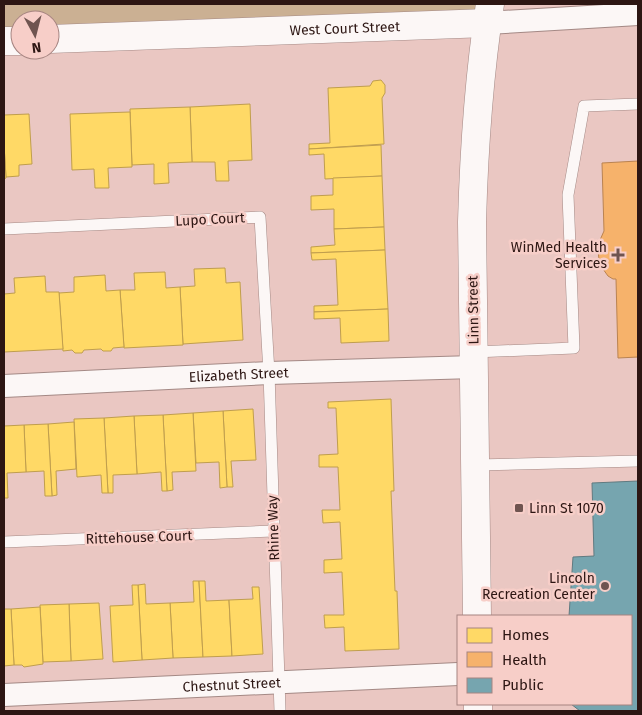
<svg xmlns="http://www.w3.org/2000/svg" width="642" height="715" viewBox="0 0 642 715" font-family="'Fira Sans',sans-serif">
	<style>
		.green { fill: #cbb093 }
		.homes { fill: #ffd966; stroke: #c09e4d }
		.health { fill: #f6b26b; stroke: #ba8351 }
		.public { fill: #76a5af; stroke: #607a80 }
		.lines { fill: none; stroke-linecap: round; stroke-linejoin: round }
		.service-casing { stroke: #a48985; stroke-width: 12 }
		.minor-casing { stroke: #a48985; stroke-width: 24 }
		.tertiary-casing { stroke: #a48985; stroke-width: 29 }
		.service { stroke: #fcf7f6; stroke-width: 11 }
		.minor { stroke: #fcf7f6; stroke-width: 22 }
		.tertiary { stroke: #fcf7f6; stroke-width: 28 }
		.poi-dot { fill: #6f5450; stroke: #f7cec8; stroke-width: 2 }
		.labels { text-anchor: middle; stroke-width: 5; stroke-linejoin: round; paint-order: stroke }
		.street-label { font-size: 14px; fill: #2d1613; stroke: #f7cec8 }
		.poi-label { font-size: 14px; fill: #2d1613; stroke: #f7cec8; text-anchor: end }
	</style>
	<rect width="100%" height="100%" fill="#eac7c2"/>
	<!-- green -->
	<polygon class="green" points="4,4 490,4 487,23 50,39 50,20 20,20 20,41 4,41"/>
	<!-- homes -->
	<g class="homes">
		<polygon points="381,80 385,85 385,93 382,98 384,144 309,149 309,144 330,143 328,88 370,86 373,81"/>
		<polygon points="250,104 252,160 228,161 229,181 216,181 215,162 192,162 190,107"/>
		<polygon points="190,107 192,162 168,163 169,183 154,184 154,164 132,165 130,109"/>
		<polygon points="130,112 132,167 108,168 109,188 95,188 94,169 72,170 70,114"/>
		<polygon points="29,114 32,164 19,165 19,176 6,177 4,145 4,115"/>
		<polygon points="4,145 6,178 4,179"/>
		<polygon points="381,145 382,176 325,179 324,154 309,155 309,149"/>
		<polygon points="382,176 384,227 334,229 334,209 311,210 311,196 333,195 333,178"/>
		<polygon points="384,227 385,250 311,253 311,247 335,245 334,229"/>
		<polygon points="385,250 388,309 314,312 314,306 338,305 336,259 312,260 311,253"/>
		<polygon points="225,268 226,283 240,282 243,340 183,344 180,287 195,286 194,269"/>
		<polygon points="165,272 166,288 180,287 183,345 124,348 120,290 135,290 134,273"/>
		<polygon points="105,275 106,291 120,290 124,347 113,348 111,351 103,351 101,349 84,350 82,353 75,353 72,350 63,351 59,293 74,292 74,277"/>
		<polygon points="45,276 46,292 59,292 63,349 4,352 4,294 15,293 14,278"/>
		<polygon points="388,309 389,341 341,343 340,318 314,319 314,312"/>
		<polygon points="391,399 394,491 391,491 395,591 397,591 399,649 345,651 344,627 325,628 324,615 344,615 342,572 324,573 324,560 342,559 340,522 323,523 322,510 340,510 338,467 319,467 319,455 338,454 336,408 328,408 328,402"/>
		<polygon points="253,409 256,460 231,461 233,487 227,487 223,411"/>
		<polygon points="223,411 227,487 220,488 219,462 196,463 193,413"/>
		<polygon points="193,413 196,471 172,472 173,490 167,491 163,415"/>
		<polygon points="163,415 167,491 162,491 161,472 137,474 134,416"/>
		<polygon points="134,416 137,474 113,475 113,493 108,493 104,418"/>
		<polygon points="104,418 108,493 102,493 101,475 77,477 74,419"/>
		<polygon points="74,422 76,469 56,471 57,495 52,496 48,424"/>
		<polygon points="48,424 52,496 45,496 44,471 26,472 24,425"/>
		<polygon points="24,425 26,472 7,473 8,498 4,498 4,426"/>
		<polygon points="193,581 199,581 203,657 173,658 170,603 194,602"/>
		<polygon points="199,581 205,581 206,601 229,600 232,656 203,657"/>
		<polygon points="145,584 146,604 170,603 173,658 142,660 138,585"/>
		<polygon points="132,585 138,585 142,660 113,662 110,606 133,605"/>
		<polygon points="252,587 259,587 263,654 232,656 229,600 253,599"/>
		<polygon points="99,603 103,659 71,661 69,604"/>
		<polygon points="69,604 71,661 43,662 40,605"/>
		<polygon points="40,607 43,664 24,667 22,665 14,665 11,609"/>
		<polygon points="4,609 11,609 14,665 4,666"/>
	</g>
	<!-- health -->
	<polygon class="health" points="638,161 638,357 618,358 616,279 613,279 608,276 603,269 599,260 598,250 600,240 604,231 602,163"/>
	<!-- public -->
	<polygon class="public" points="638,481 638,711 580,711 571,704 631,704 631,616 569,616 573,557 594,556 592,483"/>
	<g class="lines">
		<defs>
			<g id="service">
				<polyline points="4,229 260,217 269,373 280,711"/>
				<polyline points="474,352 574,348 568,195 584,106 638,104"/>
				<polyline points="475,465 638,461"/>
				<polyline points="4,542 273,531"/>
			</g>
			<g id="minor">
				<polyline points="487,23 638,14"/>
				<path id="s1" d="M 4,386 L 269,373 L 474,367"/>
				<path id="s2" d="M 4,695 L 458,674"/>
			</g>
			<g id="tertiary">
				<path id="s3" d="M 50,39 L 487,23"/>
				<polyline points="4,41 20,41"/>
				<path d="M 477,616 L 472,222 C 474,149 479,76 490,4"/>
				<polyline points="478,704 478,711"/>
			</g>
		</defs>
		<!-- service casing -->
		<use href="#service" class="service-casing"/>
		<!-- minor casing -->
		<use href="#minor" class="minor-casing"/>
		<!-- tertiary casing -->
		<use href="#tertiary" class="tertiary-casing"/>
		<!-- service -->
		<use href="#service" class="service"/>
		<!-- minor -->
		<use href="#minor" class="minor"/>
		<!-- tertiary -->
		<use href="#tertiary" class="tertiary"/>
	</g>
	<!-- markers -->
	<g class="poi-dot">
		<path d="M615.5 247.5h5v5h5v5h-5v5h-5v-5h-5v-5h5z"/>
		<rect x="514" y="503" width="10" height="10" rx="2.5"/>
		<circle cx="605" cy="586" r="5"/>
	</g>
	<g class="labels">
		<!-- street labels -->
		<g class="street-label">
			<text dy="5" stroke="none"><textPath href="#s3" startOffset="295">West Court Street</textPath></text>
			<text transform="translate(210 219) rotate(-3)" y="5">Lupo Court</text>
			<text transform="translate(473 310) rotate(-91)" y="5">Linn Street</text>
			<text dy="5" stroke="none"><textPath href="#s1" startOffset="235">Elizabeth Street</textPath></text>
			<text transform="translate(273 528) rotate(-92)" y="5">Rhine Way</text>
			<text transform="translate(139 537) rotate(-2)" y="5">Rittehouse Court</text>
			<text dy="5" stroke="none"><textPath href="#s2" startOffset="228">Chestnut Street</textPath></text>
		</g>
		<!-- poi labels -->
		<g class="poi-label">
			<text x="607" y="252">WinMed Health<tspan x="607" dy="16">Services</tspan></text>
			<text x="529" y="513" text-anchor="start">Linn St 1070</text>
			<text x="595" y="583">Lincoln<tspan x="595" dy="16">Recreation Center</tspan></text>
		</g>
	</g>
	<!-- border -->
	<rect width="642" height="715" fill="none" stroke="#2d1613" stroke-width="10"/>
	<!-- legend -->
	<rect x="457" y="615" width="175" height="90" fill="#f7cec8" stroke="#a68480"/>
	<rect x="467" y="628" width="25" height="15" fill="#ffd966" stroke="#a68480"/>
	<text x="502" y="640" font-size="15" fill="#2d1613">Homes</text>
	<rect x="467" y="652" width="25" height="15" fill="#f6b26b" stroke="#a68480"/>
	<text x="502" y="665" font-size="15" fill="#2d1613">Health</text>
	<rect x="467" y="678" width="25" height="15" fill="#76a5af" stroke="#a68480"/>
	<text x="502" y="690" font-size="15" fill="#2d1613">Public</text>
	<!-- north arrow -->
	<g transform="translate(35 35) rotate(173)"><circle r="24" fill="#f7cec8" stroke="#a68480"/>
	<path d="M0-4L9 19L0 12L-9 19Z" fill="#6f5450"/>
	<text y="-8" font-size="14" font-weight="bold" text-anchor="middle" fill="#2d1613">N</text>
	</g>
</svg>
